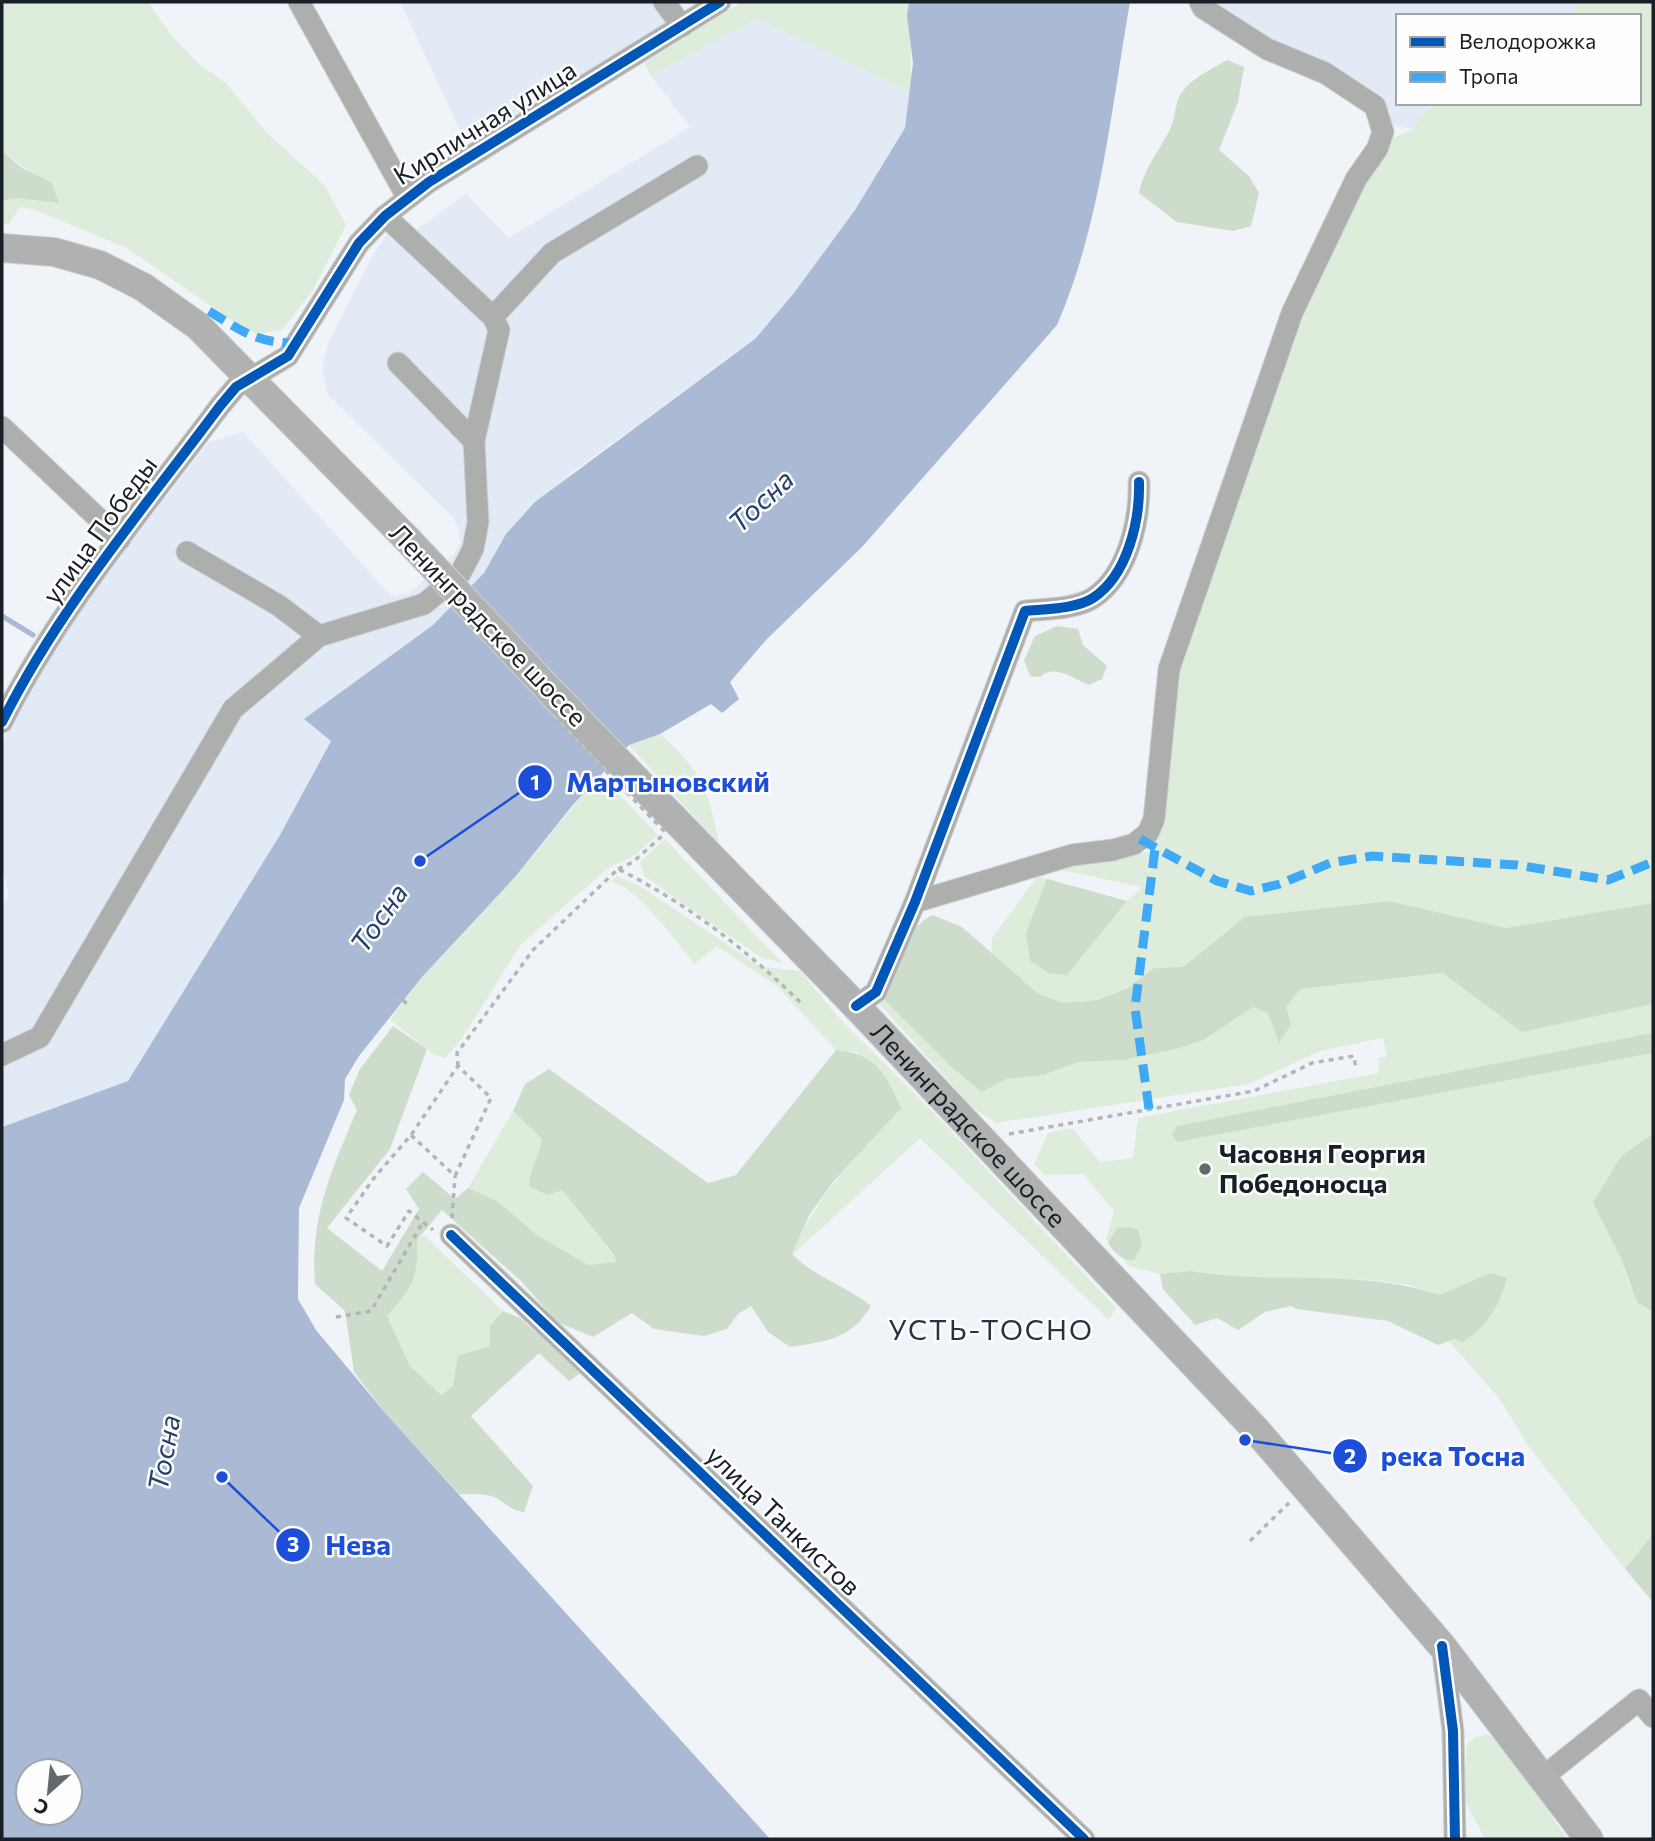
<svg xmlns="http://www.w3.org/2000/svg" width="1655" height="1841" viewBox="0 0 1655 1841" font-family="Commissioner,sans-serif">
	<style>
		.built { fill: #e2eaf6 }
		.green { fill: #deecdc }
		.forest { fill: #cddccb }
		.water { fill: #abbad4; fill-rule: evenodd }
		.lines { fill: none; stroke-linecap: round; stroke-linejoin: round }
		.stream { stroke: #abbad4; stroke-width: 5 }
		.minor-casing { stroke: #ced1d6; stroke-width: 23 }
		.major-casing { stroke: #ced1d6; stroke-width: 30 }
		.path { stroke: #b3b6b7; stroke-width: 3.5; stroke-dasharray: 5 5; stroke-linecap: butt }
		.minor { stroke: #acafac; stroke-width: 21 }
		.major { stroke: #afb2b1; stroke-width: 28 }
		.major-bridge-casing { stroke: #ced1d6; stroke-width: 30; stroke-linecap: butt }
		.path-bridge { stroke: #b3b6b7; stroke-width: 3.5; stroke-dasharray: 5 5; stroke-linecap: butt }
		.major-bridge { stroke: #afb2b1; stroke-width: 28 }
		.quiet { stroke: #3fa9f5; stroke-width: 9; stroke-dasharray: 18 9; stroke-linecap: butt }
		.cycleway-casing { stroke: #fefefe; stroke-width: 15 }
		.cycleway { stroke: #0057b8; stroke-width: 10 }
		.poi-dot { fill: #646970; stroke: #fefefe; stroke-width: 2.5 }
		.labels { text-anchor: middle; stroke-width: 5; stroke-linejoin: round; paint-order: stroke }
		.street-label { font-size: 26px; fill: #191f27; stroke: #fefefe }
		.poi-label { font-size: 26px; font-weight: bold; fill: #191f27; stroke: #fefefe; text-anchor: start }
		.water-label { font-size: 28px; font-style: italic; fill: #25406e; stroke: #fefefe }
		.neighbourhood-label { font-size: 28px; letter-spacing: 2px; fill: #273345; stroke: #fefefe }
		.leader { fill: none; stroke: #1d4ed8; stroke-width: 2.5 }
		.callout-dot { fill: #1d4ed8; stroke: #fefefe; stroke-width: 2.5 }
		.mark-label { font-size: 21px; text-anchor: middle; font-weight: bold; fill: #fff }
		.callout-label { font-size: 28px; text-anchor: middle; font-weight: bold; fill: #1d4ed8; stroke: #fefefe; stroke-width: 5; stroke-linejoin: round; paint-order: stroke }
	</style>
	<rect width="100%" height="100%" fill="#f0f3f8"/>
	<!-- built -->
	<g class="built">
		<polygon points="400,2 652,2 667,23 466,143"/>
		<polygon points="1192,2 1577,2 1573,16 1398,16 1398,103 1538,103 1536,106 1421,116 1413,129 1371,121 1352,98 1216,31 1200,18"/>
		<polygon points="757,19 912,93 905,128 855,210 794,293 755,339 570,474 506,534 484,573 433,625 304,719 331,741 280,835 128,1081 2,1127 2,905 9,893 2,872 2,743 35,675 102,580 209,442 243,432 391,596 408,594 454,554 460,543 459,530 452,516 328,395 322,370 328,343 371,258 386,235 398,243 466,194 509,238 690,127 651,76"/>
	</g>
	<!-- green -->
	<g class="green">
		<polygon points="2,2 148,2 171,35 199,64 226,83 267,133 325,186 346,225 313,290 282,330 257,334 228,318 127,248 35,210 20,207 9,224 2,224 2,201 18,198 36,199 33,174 2,151"/>
		<polygon points="742,2 909,2 912,93 757,19 651,76 644,63"/>
		<polygon points="1577,2 1653,2 1653,903 1506,928 1389,901 1245,917 1183,967 1154,969 1128,988 1098,1000 1063,1003 1037,993 991,954 992,938 1037,877 1047,879 1026,932 1049,973 1067,975 1127,901 1142,887 1056,869 1063,863 1150,852 1160,831 1167,792 1174,675 1249,436 1354,196 1391,139 1413,129 1421,116 1437,104 1536,106 1538,103 1639,103 1639,16 1573,16"/>
		<path d="M 660,734 C 703,772 708,790 719,844 L 629,745 Z"/>
		<polygon points="600,774 658,835 632,857 608,868 521,944 461,1040 445,1058 435,1055 390,1020 422,977 515,877"/>
		<polygon points="665,839 782,963 760,957 644,876 640,862"/>
		<path d="M 617,876 L 638,885 L 761,967 L 800,971 L 839,1018 L 935,1114 L 1116,1308 L 1109,1320 L 920,1138 L 792,1255 C 814,1204 833,1182 870,1142 L 858,1052 L 836,1050 L 777,986 L 716,946 L 695,964 C 674,940 641,891 611,881 Z"/>
		<path d="M 1444,973 L 1522,1032 L 1653,1004 L 1653,1134 L 1621,1156 C 1621,1205 1607,1282 1653,1312 L 1653,1534 L 1625,1569 L 1529,1447 L 1499,1398 L 1448,1340 L 1454,1339 L 1459,1288 L 1440,1295 L 1409,1285 L 1372,1280 L 1220,1276 L 1190,1271 L 1160,1274 L 1129,1266 L 1106,1239 L 1114,1211 L 1083,1174 L 1045,1175 L 1034,1164 L 1048,1133 L 1072,1128 L 1100,1162 L 1133,1158 L 1138,1118 L 1379,1073 L 1378,1058 L 1387,1057 L 1383,1038 L 1320,1051 L 1249,1084 L 996,1123 L 972,1107 L 876,1000 L 881,997 L 950,1066 L 982,1092 L 1006,1079 L 1044,1075 L 1078,1062 L 1123,1060 L 1176,1049 L 1204,1040 L 1253,1007 L 1268,1012 L 1279,1042 L 1285,1007 L 1300,989 Z"/>
		<polygon points="513,1111 542,1139 540,1154 529,1174 562,1190 614,1256 616,1262 588,1265 537,1235 497,1201 468,1188"/>
		<path d="M 424,1235 L 503,1311 L 490,1326 L 490,1346 L 453,1386 L 440,1395 L 410,1366 L 387,1316 C 412,1289 419,1277 417,1240 Z"/>
		<polygon points="1488,1734 1511,1755 1567,1839 1485,1839 1462,1795 1467,1744 1476,1737"/>
	</g>
	<!-- forest -->
	<g class="forest">
		<path d="M 1227,60 L 1244,67 L 1238,102 L 1219,150 L 1249,176 L 1259,193 L 1251,226 L 1233,231 L 1177,222 L 1139,193 C 1144,168 1159,152 1170,129 C 1176,117 1174,104 1182,92 C 1193,77 1212,69 1227,60 Z"/>
		<polygon points="2,151 22,168 51,182 59,203 18,198 2,201"/>
		<path d="M 1057,626 L 1078,629 L 1083,645 L 1107,666 L 1102,679 L 1089,685 C 1074,679 1054,663 1040,677 L 1030,676 L 1024,660 L 1035,636 Z"/>
		<polygon points="1047,879 1127,901 1067,975 1049,973 1030,961 1026,932"/>
		<path d="M 1389,901 L 1506,928 L 1653,903 L 1653,1004 L 1522,1032 L 1443,973 L 1300,989 L 1286,1007 L 1291,1024 L 1279,1043 L 1268,1013 L 1253,1007 L 1204,1040 L 1176,1049 L 1123,1060 L 1078,1062 L 1044,1075 L 1006,1079 L 982,1092 L 950,1066 L 881,997 C 892,968 904,931 932,915 L 962,927 L 1037,993 L 1063,1003 L 1098,1000 L 1128,988 L 1154,968 L 1183,967 L 1245,917 Z"/>
		<path d="M 393,1026 L 427,1049 L 390,1149 L 327,1228 L 382,1271 L 419,1209 L 406,1189 L 423,1172 L 455,1199 L 468,1188 L 497,1201 L 537,1235 L 588,1265 L 616,1262 L 614,1255 L 562,1190 L 548,1195 L 529,1186 C 529,1168 540,1157 542,1139 L 513,1111 L 525,1084 L 549,1069 L 708,1183 L 736,1175 L 836,1050 C 875,1053 886,1074 901,1108 L 833,1182 L 810,1214 L 792,1254 C 814,1277 847,1286 871,1306 C 850,1340 827,1341 790,1347 L 768,1332 L 751,1306 L 738,1314 L 727,1329 L 704,1336 L 654,1329 L 632,1313 L 593,1337 L 557,1322 L 522,1282 L 442,1210 L 417,1240 C 419,1277 412,1289 387,1316 L 410,1366 L 441,1395 L 453,1386 L 458,1356 L 490,1346 L 490,1326 L 503,1311 L 520,1318 L 582,1372 L 569,1381 L 539,1353 L 471,1416 L 533,1486 L 524,1512 C 508,1509 506,1503 494,1497 C 484,1493 470,1495 459,1494 L 387,1415 L 354,1372 L 345,1311 L 315,1284 C 310,1217 331,1171 357,1110 L 349,1095 L 360,1069 Z"/>
		<polygon points="1653,1033 1653,1053 1177,1142 1172,1134 1177,1126"/>
		<polygon points="1653,1134 1653,1312 1637,1302 1620,1256 1593,1203 1621,1156"/>
		<path d="M 1130,1227 L 1138,1230 L 1142,1245 L 1134,1260 C 1123,1261 1114,1253 1108,1243 L 1117,1228 Z"/>
		<path d="M 1190,1271 C 1273,1285 1358,1268 1440,1295 L 1490,1273 L 1507,1278 C 1499,1306 1488,1326 1463,1342 L 1454,1339 L 1438,1345 L 1388,1321 L 1297,1309 L 1291,1306 L 1265,1312 L 1238,1330 L 1217,1318 L 1195,1325 L 1163,1289 L 1160,1274 Z"/>
		<polygon points="1653,1534 1653,1602 1625,1569"/>
	</g>
	<!-- water -->
	<path class="water" d="M 909,2 L 1130,2 C 1111,110 1101,223 1057,325 L 862,547 L 766,640 L 730,682 L 739,699 L 722,713 L 711,704 L 660,734 L 629,745 L 572,806 L 515,877 L 422,977 L 359,1056 L 345,1079 L 344,1100 L 299,1208 L 298,1299 L 316,1330 L 387,1415 L 770,1839 L 2,1839 L 2,1127 L 128,1081 L 280,835 L 331,741 L 304,719 L 433,625 L 484,573 L 506,534 L 535,502 L 755,339 L 794,293 L 855,210 L 905,128 L 913,63 L 907,16 ZM 28,1771 L 70,1771 L 70,1813 L 28,1813 Z"/>
	<g class="lines">
		<!-- stream -->
		<polyline class="stream" points="2,616 33,635"/>
		<defs>
			<g id="minor">
				<polyline points="299,2 407,197"/>
				<polyline points="664,2 682,26"/>
				<polyline points="493,317 552,253 697,166"/>
				<polyline points="398,363 474,441"/>
				<polyline points="2,427 120,539"/>
				<polyline points="187,552 278,605 319,636"/>
				<path d="M 2,722 C 59,608 144,508 220,406 L 236,387 L 288,356 L 359,243 L 385,216 L 429,182 L 720,2"/>
				<polyline points="915,902 1072,855 1113,850 1134,844 1148,833 1154,819 1169,669 1292,313 1356,179 1377,149 1383,132 1375,106 1325,73 1267,49 1203,8 1200,2"/>
				<path d="M 856,1006 L 876,992 L 915,902 L 1025,611 C 1045,609 1076,609 1093,598 C 1128,575 1140,520 1139,482"/>
				<polyline points="2,1055 40,1037 233,709 319,636 424,604 460,574 473,549 478,522 474,441 499,330 493,317 385,216"/>
				<polyline points="451,1235 1084,1839"/>
				<polyline points="1442,1646 1453,1731 1455,1839"/>
				<polyline points="1543,1777 1639,1700 1653,1717"/>
			</g>
			<g id="major">
				<polyline points="2,248 54,252 100,265 143,287 198,326 408,540"/>
				<path id="s1" d="M 557,698 L 856,1006 L 1256,1430 L 1442,1646 L 1589,1839"/>
			</g>
		</defs>
		<!-- minor casing -->
		<use href="#minor" class="minor-casing"/>
		<!-- major casing -->
		<use href="#major" class="major-casing"/>
		<!-- path -->
		<g class="path">
			<polyline points="618,869 633,862 662,836"/>
			<polyline points="389,986 407,1004"/>
			<path d="M 458,1066 L 457,1053 L 533,950 L 618,869 C 685,902 747,950 800,1002"/>
			<polyline points="1009,1134 1254,1091 1312,1063 1354,1056 1356,1069"/>
			<polyline points="411,1135 455,1176 491,1098 458,1066 411,1135 374,1178 346,1218 387,1246 409,1211 433,1230"/>
			<polyline points="452,1218 455,1176"/>
			<polyline points="336,1317 371,1311 423,1222"/>
			<polyline points="1250,1541 1289,1503"/>
		</g>
		<!-- minor -->
		<use href="#minor" class="minor"/>
		<!-- major -->
		<use href="#major" class="major"/>
		<defs>
			<polyline id="major-bridge" points="408,540 557,698"/>
		</defs>
		<!-- major-bridge casing -->
		<use href="#major-bridge" class="major-bridge-casing"/>
		<!-- path-bridge -->
		<polyline class="path-bridge" points="557,720 666,833"/>
		<!-- major-bridge -->
		<use href="#major-bridge" class="major-bridge"/>
		<!-- quiet -->
		<g class="quiet">
			<path d="M 209,311 C 243,332 258,344 299,343"/>
			<polyline points="1140,839 1217,881 1251,891 1280,884 1330,863 1372,856 1517,865 1608,880 1653,862"/>
			<polyline points="1149,1109 1135,1008 1155,849"/>
		</g>
		<defs>
			<g id="cycleway">
				<path d="M 2,722 C 59,608 144,508 220,406 L 236,387 L 288,356 L 359,243 L 385,216 L 429,182 L 720,2"/>
				<path d="M 856,1006 L 876,992 L 915,902 L 1025,611 C 1045,609 1076,609 1093,598 C 1128,575 1140,520 1139,482"/>
				<polyline points="451,1235 1084,1839"/>
				<polyline points="1442,1646 1453,1731 1455,1839"/>
			</g>
		</defs>
		<!-- cycleway casing -->
		<use href="#cycleway" class="cycleway-casing"/>
		<!-- cycleway -->
		<use href="#cycleway" class="cycleway"/>
	</g>
	<!-- markers -->
	<circle class="poi-dot" cx="1205" cy="1169" r="7"/>
	<g class="labels">
		<!-- street labels -->
		<g class="street-label">
			<text transform="translate(485 123) rotate(-32)" y="9">Кирпичная улица</text>
			<text transform="translate(100 530) rotate(-54)" y="9">улица Победы</text>
			<text transform="translate(488 625) rotate(46)" y="9">Ленинградское шоссе</text>
			<text dy="9" stroke="none"><textPath href="#s1" startOffset="593">Ленинградское шоссе</textPath></text>
			<text transform="translate(783 1521) rotate(44)" y="9">улица Танкистов</text>
		</g>
		<!-- poi labels -->
		<g class="poi-label">
			<text x="1219" y="1163">Часовня Георгия<tspan x="1219" dy="30">Победоносца</tspan></text>
		</g>
		<!-- water labels -->
		<g class="water-label">
			<text transform="translate(761 501) rotate(-43)" y="10">Тосна</text>
			<text transform="translate(379 918) rotate(-55)" y="10">Тосна</text>
			<text transform="translate(164 1453) rotate(-80)" y="10">Тосна</text>
		</g>
		<!-- neighbourhood labels -->
		<g class="neighbourhood-label">
			<text x="991" y="1340">УСТЬ-ТОСНО</text>
		</g>
	</g>
	<!-- callouts -->
	<path class="leader" d="M420 861L535 782M1245 1440L1350 1456M222 1477L293 1545"/>
	<g class="callout-dot">
		<circle cx="420" cy="861" r="7"/>
		<circle cx="1245" cy="1440" r="7"/>
		<circle cx="222" cy="1477" r="7"/>
		<circle cx="535" cy="782" r="18"/>
		<circle cx="1350" cy="1456" r="18"/>
		<circle cx="293" cy="1545" r="18"/>
	</g>
	<g class="mark-label">
		<text x="535" y="790">1</text>
		<text x="1350" y="1464">2</text>
		<text x="293" y="1552">3</text>
	</g>
	<g class="callout-label">
		<text x="668" y="792">Мартыновский</text>
		<text x="1453" y="1466">река Тосна</text>
		<text x="358" y="1555">Нева</text>
	</g>
	<!-- border -->
	<rect width="1655" height="1841" fill="none" stroke="#191f27" stroke-width="7"/>
	<!-- legend -->
	<rect x="1396" y="14" width="245" height="91" fill="#fefefe" stroke="#a2a5a8" stroke-width="2"/>
	<rect x="1410" y="37" width="35" height="10" fill="#0057b8" stroke="#a2a5a8" stroke-width="2"/>
	<text x="1459" y="49" font-size="21" fill="#191f27">Велодорожка</text>
	<rect x="1410" y="72" width="35" height="10" fill="#3fa9f5" stroke="#a2a5a8" stroke-width="2"/>
	<text x="1459" y="84" font-size="21" fill="#191f27">Тропа</text>
	<!-- north arrow -->
	<g transform="translate(49 1792) rotate(207)"><circle r="33" fill="#fefefe" stroke="#a2a5a8" stroke-width="2"/>
	<path d="M0-5L12 26L0 18L-12 26Z" fill="#646970"/>
	<text y="-10" font-size="19" font-weight="bold" text-anchor="middle" fill="#191f27">С</text>
	</g>
</svg>
